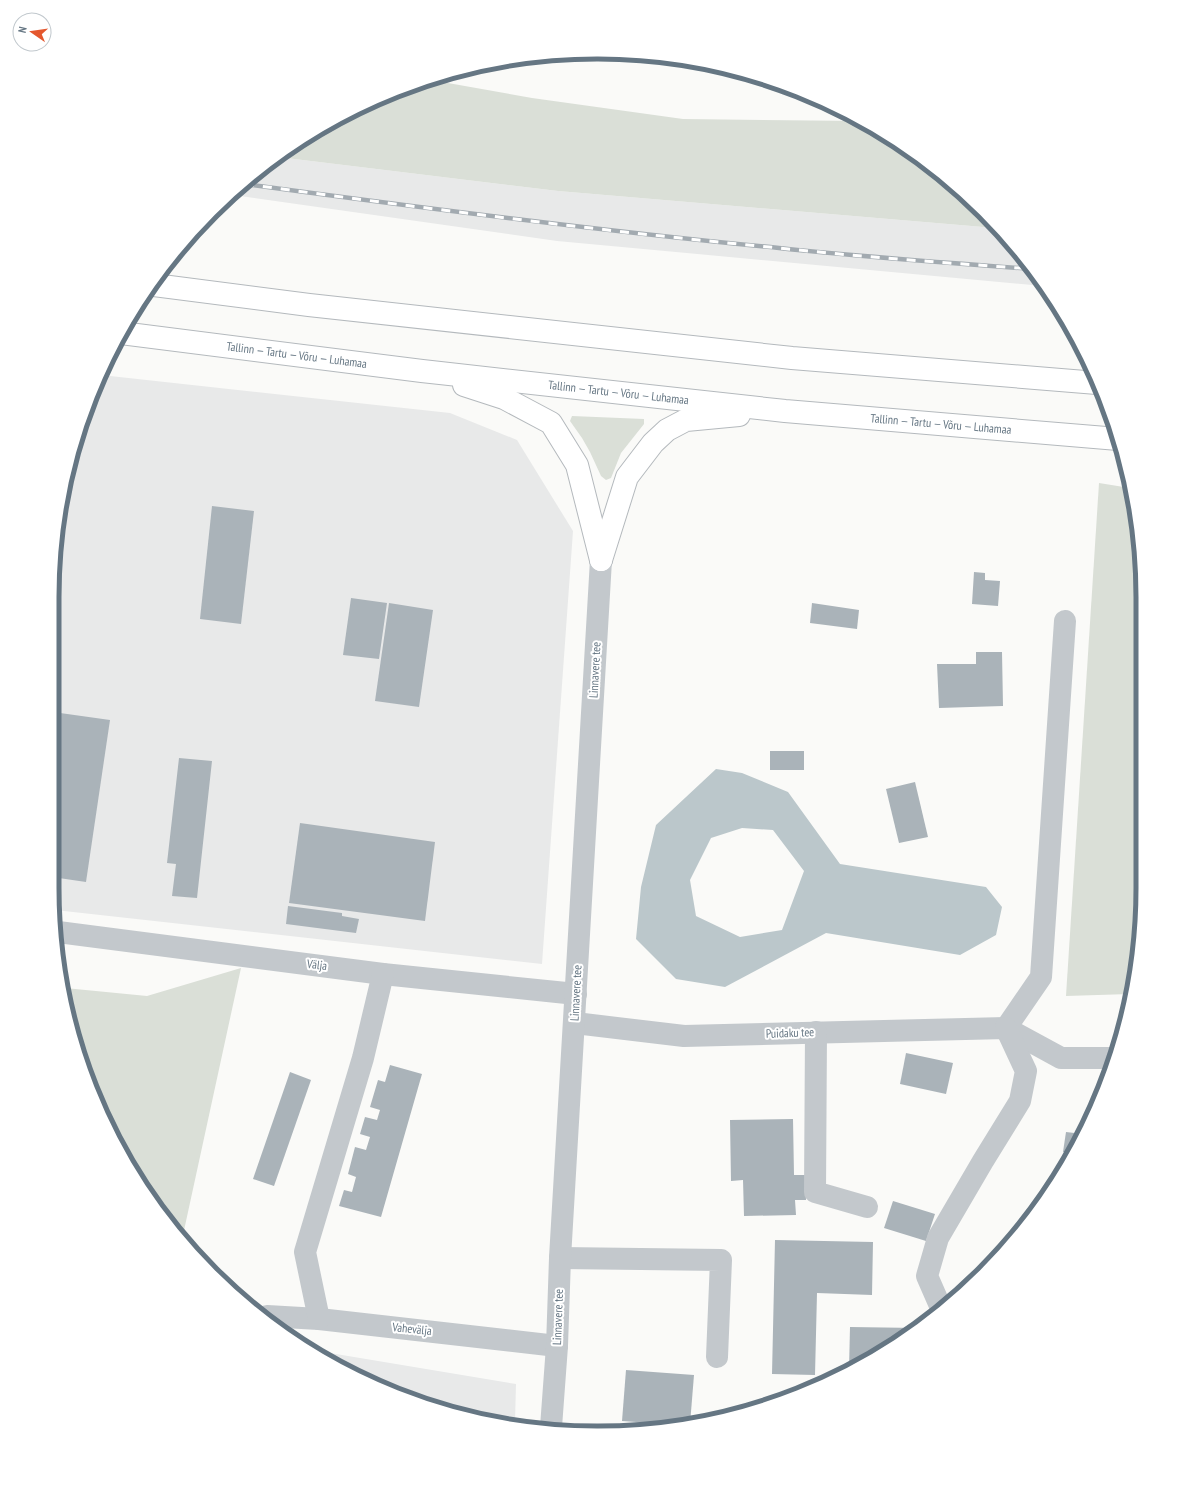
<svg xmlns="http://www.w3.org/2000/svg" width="1195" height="1485" viewBox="0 0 1195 1485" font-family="'PT Sans Narrow',sans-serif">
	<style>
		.built { fill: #e8e9e9 }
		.green { fill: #dadfd7 }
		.water { fill: #bbc7cb; fill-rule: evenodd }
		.building { fill: #aab3b9 }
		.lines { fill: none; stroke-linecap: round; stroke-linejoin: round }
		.highway-casing { stroke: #b4b9bd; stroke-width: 24 }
		.minor { stroke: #c3c8cc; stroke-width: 22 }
		.highway { stroke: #fff; stroke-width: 22 }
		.rail-casing { stroke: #a2aab0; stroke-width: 4.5 }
		.rail { stroke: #fff; stroke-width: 3; stroke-dasharray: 9; stroke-linecap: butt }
		.labels { text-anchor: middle; stroke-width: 4; stroke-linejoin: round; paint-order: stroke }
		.street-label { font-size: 12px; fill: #657683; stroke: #fff }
		.rim { fill: none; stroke: #657683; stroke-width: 5 }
	</style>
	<rect width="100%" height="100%" fill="#fafaf8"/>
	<!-- built -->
	<g class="built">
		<polygon points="278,157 558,191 995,228 1030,265 1043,286 557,241 233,195 266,165"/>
		<polygon points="101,375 450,413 517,440 573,531 542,964 55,910 52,887 53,562 63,491 93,389"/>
		<polygon points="312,1350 516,1384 515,1422 456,1414 325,1360"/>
	</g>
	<!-- green -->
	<g class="green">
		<polygon points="431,80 532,98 683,119 861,121 870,125 957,187 995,228 558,191 278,157 356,108"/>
		<polygon points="572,416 644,419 644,424 621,453 611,478 606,480 601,476 590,452 582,438 570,421"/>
		<polygon points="1099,483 1130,488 1142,562 1142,923 1130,994 1066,996"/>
		<polygon points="241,968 183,1235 125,1160 71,1028 65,988 147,996"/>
	</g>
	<!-- water -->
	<path class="water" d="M 716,769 L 742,773 L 788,792 L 840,864 L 986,887 L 1002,907 L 996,935 L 960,955 L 826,933 L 725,987 L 676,979 L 636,939 L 641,887 L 656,825 ZM 742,828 L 773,830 L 804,871 L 782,930 L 740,937 L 696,916 L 690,880 L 711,838 Z"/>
	<!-- building -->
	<g class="building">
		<polygon points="212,506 254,511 241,624 200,619"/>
		<polygon points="974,572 985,573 985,580 1000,581 998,606 972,604"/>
		<polygon points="351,598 387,603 379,659 343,655"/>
		<polygon points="389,603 433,610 419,707 375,701"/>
		<polygon points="812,603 859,610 857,629 810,623"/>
		<polygon points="976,652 1002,652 1003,706 939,708 937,664 976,664"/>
		<polygon points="53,712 110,720 86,882 52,877"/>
		<rect x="770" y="751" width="34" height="19"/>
		<polygon points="179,758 212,761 197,898 172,896 176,864 167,863"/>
		<polygon points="915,782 928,837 899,843 886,789"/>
		<polygon points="300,823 435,842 425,921 289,903"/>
		<polygon points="288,906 342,913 342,916 359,919 356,933 286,924"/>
		<polygon points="906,1053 953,1063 946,1094 900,1084"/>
		<polygon points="390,1065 422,1074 381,1217 339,1206 344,1190 352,1192 356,1177 348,1174 355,1147 366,1150 370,1137 360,1134 365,1117 377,1120 380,1110 370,1107 378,1080 385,1082"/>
		<polygon points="290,1072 311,1080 274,1186 253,1179"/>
		<polygon points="793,1119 794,1175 805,1175 806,1200 795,1200 796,1215 744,1216 743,1180 731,1181 730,1120"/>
		<polygon points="1066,1132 1083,1134 1072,1153 1063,1152"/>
		<polygon points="893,1201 935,1214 926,1241 884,1228"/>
		<polygon points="775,1240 873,1242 872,1295 817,1293 815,1375 772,1374"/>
		<polygon points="850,1327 918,1328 849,1370"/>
		<polygon points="626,1370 694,1375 690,1424 679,1425 622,1421"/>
	</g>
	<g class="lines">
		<defs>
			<g id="highway">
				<polyline points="154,285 309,305 792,358 1097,383"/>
				<path id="s1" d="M 121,333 L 422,371 L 785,411 L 1118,439"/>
				<polyline points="464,385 504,398 551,423 577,465 601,560"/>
				<polyline points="601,560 627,477 653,443 667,430 686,420 739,415"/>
			</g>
		</defs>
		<!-- highway casing -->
		<use href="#highway" class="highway-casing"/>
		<!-- minor -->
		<g class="minor">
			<polyline points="58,932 383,974 576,994"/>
			<polyline points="575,1023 684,1036 1006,1028 1061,1058 1113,1058"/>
			<polyline points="1006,1028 1041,977 1065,621"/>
			<polyline points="816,1032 815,1192 867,1207"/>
			<polyline points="560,1258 721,1260 717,1357"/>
			<polyline points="941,1308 927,1276 938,1238 983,1161 1020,1101 1026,1071 1006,1028"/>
			<polyline points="267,1316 319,1319 557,1346"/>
			<polyline points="319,1319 305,1252 363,1058 383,974"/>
			<polyline points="551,1427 557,1346 560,1258 601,560"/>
		</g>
		<!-- highway -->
		<use href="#highway" class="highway"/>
		<defs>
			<path id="rail" d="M 245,184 C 423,208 600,231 779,248 C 863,257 948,263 1033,269"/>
		</defs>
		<!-- rail casing -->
		<use href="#rail" class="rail-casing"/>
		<!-- rail -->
		<use href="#rail" class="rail"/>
	</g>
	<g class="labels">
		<!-- street labels -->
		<g class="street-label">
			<text dy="4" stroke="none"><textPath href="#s1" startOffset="177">Tallinn — Tartu — Võru — Luhamaa</textPath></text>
			<text dy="4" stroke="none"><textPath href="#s1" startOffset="501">Tallinn — Tartu — Võru — Luhamaa</textPath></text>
			<text dy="4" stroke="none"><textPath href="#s1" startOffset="825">Tallinn — Tartu — Võru — Luhamaa</textPath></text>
			<text transform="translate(595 670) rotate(-87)" y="4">Linnavere tee</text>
			<text transform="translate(317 965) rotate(7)" y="4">Välja</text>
			<text transform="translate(576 993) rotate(-87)" y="4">Linnavere tee</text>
			<text transform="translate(790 1033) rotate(-2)" y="4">Puidaku tee</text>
			<text transform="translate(558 1317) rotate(-88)" y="4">Linnavere tee</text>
			<text transform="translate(412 1329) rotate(6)" y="4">Vahevälja</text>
		</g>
	</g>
	<!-- crop -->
	<path d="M0 0H1195V1485H0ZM597 59H598A538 538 0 0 1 1136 597V888A538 538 0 0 1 598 1426H597A538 538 0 0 1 59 888V597A538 538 0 0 1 597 59Z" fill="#fff" fill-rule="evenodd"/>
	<path class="rim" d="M597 59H598A538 538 0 0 1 1136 597V888A538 538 0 0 1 598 1426H597A538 538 0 0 1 59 888V597A538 538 0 0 1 597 59Z"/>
	<!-- north arrow -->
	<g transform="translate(32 32) rotate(283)"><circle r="19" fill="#ffffff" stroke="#c1c8cd"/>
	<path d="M0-3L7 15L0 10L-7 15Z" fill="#e4572e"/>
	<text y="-6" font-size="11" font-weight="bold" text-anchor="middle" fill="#657683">N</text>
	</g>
</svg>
